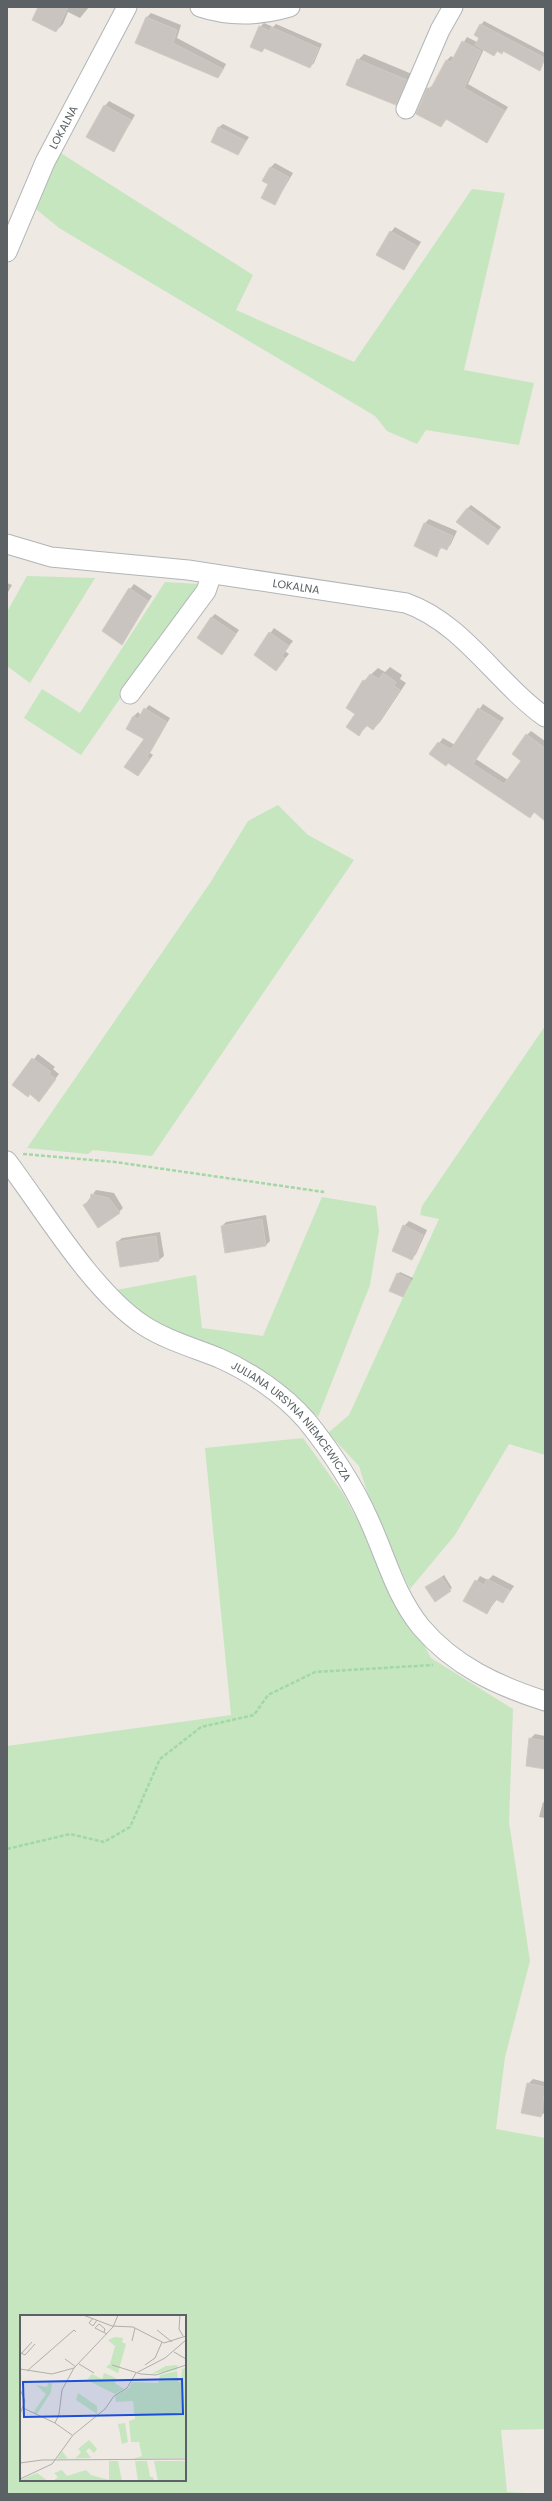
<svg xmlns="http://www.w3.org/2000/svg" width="552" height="2501" viewBox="0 0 552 2501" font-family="Poppins,sans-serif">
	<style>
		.green { fill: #c6e6bf; fill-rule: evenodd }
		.shadow { fill: #0003 }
		.building { fill: #c9c4bf; stroke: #d3cac1 }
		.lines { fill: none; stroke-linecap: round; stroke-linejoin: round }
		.minor-casing { stroke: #b1b5b8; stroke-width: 21 }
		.path { stroke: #a2d8a6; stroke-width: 2.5; stroke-dasharray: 4 2; stroke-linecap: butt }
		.minor { stroke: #fff; stroke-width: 19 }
		.labels { text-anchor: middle; stroke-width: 3; stroke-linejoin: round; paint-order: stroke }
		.street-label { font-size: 11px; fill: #5b6164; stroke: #fff }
		.inset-road { fill: none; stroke: #afafac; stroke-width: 1 }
		.view { fill: #1d4ed8; fill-opacity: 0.15; stroke: #1d4ed8; stroke-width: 2 }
		.inset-edge { fill: none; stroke: #5b6164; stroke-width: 2 }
	</style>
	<rect width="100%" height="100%" fill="#eee9e3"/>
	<!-- green -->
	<g class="green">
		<polygon points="59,152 253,275 236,310 354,362 472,189 505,193 464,370 534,383 519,445 426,430 417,444 387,431 375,416 59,228 36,209"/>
		<polygon points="27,576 95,578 30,683 7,666 7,612"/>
		<polygon points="165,582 199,584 81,755 24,718 42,689 80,713"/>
		<polygon points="278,805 308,835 354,860 152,1156 93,1150 88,1154 27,1148 210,883 248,821"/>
		<polygon points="545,1026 545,1455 509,1444 455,1535 410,1589 374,1514 359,1466 328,1433 349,1415 439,1219 420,1215 422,1206"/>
		<polygon points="322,1197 376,1206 379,1231 370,1285 318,1417 271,1375 196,1339 162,1326 132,1309 116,1290 196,1275 202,1328 263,1336"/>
		<path d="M 303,1438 L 344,1495 L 431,1658 L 513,1709 L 509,1822 L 530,1961 L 505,2057 L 496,2129 L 545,2138 L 545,2429 L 501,2430 L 507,2492 L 545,2494 L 7,2494 L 7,1746 L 231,1715 L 205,1448 ZM 21,2316 L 185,2316 L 185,2480 L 21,2480 Z"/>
	</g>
	<!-- shadow -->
	<g class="shadow">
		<polygon points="39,7 89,7 80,18 68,12 63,24 56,31"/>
		<polygon points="151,13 181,25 177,38 226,64 222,72 218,77 136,42 147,17"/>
		<polygon points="484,21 545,53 545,59 540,70 504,51 502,53 498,51 494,54 484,49 468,84 508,107 487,141 447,119 441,126 428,89 434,84 447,60 451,56 454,58 467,37 477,42 480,38 481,25"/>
		<polygon points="264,23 273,27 276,24 322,44 314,63 310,67 265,48 262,51 260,27"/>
		<polygon points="364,54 412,74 402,98 396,104 358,60"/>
		<polygon points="109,101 135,115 114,151 105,106"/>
		<polygon points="223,124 249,137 238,154 219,127"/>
		<polygon points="275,163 293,173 275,204 269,184 270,168"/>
		<polygon points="395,227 421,242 404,269 391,232"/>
		<polygon points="471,505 501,527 488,543 467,509"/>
		<polygon points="429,519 457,531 451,544 447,549 442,547 436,555 424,524"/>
		<polygon points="7,583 12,585 7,594"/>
		<polygon points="134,584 152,596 122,644 130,589"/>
		<polygon points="215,614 239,630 222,654 211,618"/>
		<polygon points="274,628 293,641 285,651 289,654 276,669 255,654"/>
		<polygon points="390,667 402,675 400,679 406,683 380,722 373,729 368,725 359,734 356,714 364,681 378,668 385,672"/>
		<polygon points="483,704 504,718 476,759 508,780 523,761 527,735 531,731 545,741 545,820 535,812 530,816 449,762 431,754 443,738 455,745"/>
		<polygon points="149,705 170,718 150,753 153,755 138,775 145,739 127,728 134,716 138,712 141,715"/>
		<polygon points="38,1054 55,1067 53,1069 59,1074 39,1100 14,1085"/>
		<polygon points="96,1190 114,1193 123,1208 119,1212 84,1206"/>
		<polygon points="266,1215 270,1241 266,1245 222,1226 226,1222"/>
		<polygon points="409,1221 427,1230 416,1254 412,1259 404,1226"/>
		<polygon points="160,1232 164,1256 159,1260 121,1266 117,1242 122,1238"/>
		<polygon points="400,1272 413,1278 403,1296 398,1274"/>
		<polygon points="444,1575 452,1588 435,1600 429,1586"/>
		<polygon points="493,1575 514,1586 503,1602 497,1599 487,1613 465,1601 480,1576 488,1580"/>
		<polygon points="535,1734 545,1736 545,1767 530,1739"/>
		<polygon points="543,1802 545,1803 545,1818 539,1817"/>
		<polygon points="533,2079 545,2082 545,2112 541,2116 528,2084"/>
	</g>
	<!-- building -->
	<g class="building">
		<polygon points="38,7 68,7 56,32 32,20"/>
		<polygon points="146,17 177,30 173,43 223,69 218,78 135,43"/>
		<polygon points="480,24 545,58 540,71 503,51 502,54 497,51 494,56 475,45 479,38 474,35"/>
		<polygon points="259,26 270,31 271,27 319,48 310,68 264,48 262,52 250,47"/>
		<polygon points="462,41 481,51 464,88 505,111 487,143 446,119 441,127 416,114 427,88 431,88 446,60 451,62"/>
		<polygon points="357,59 407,80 396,105 346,85"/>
		<polygon points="104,105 131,120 114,152 86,137"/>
		<polygon points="218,127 246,141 238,155 211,142"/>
		<polygon points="270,167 289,177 275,205 261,198 268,184 262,181"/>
		<polygon points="390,231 417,246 404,270 376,255"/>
		<polygon points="467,508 498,530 488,545 456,522"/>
		<polygon points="424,523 453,536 447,550 440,547 437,557 414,546"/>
		<polygon points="129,588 148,601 122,645 102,631"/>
		<polygon points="211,617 236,634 222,655 197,638"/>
		<polygon points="269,632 289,646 282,656 285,659 276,671 254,655"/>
		<polygon points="383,673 396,682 394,686 400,690 373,730 366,725 359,736 346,727 355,714 346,708 363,680 365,681 370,674 379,679"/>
		<polygon points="144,708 167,722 147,757 150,759 138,776 124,767 144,739 126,729 133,716 138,719"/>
		<polygon points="478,708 501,722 473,764 504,784 521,761 512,754 526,734 545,748 545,821 534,812 530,818 448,763 446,766 429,754 438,742 451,749"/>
		<polygon points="32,1058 51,1072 49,1074 56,1079 39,1102 30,1094 28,1097 12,1085"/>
		<polygon points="91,1194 109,1198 120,1213 98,1228 83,1205 90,1201"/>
		<polygon points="262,1219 266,1246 225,1253 221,1226"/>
		<polygon points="403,1225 423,1235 412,1260 392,1251"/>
		<polygon points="156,1236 159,1261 120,1267 116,1242"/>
		<polygon points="397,1273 411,1280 403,1297 389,1291"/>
		<polygon points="442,1577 451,1591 435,1602 425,1587"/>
		<polygon points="487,1579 510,1591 503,1603 495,1599 487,1614 463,1601 475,1580 484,1585"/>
		<polygon points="529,1738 545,1741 545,1769 526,1766"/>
		<polygon points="527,2083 545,2087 541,2117 521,2113"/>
	</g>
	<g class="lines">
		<defs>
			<g id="minor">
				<path d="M 200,7 C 230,17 259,16 290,7"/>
				<polyline points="406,109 440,30 453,7"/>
				<path id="s1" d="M 7,252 L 45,162 L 127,7"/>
				<path id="s2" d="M 7,544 L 51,557 L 188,570 L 406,603 C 463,623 497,683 545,717"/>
				<polyline points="130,694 206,591 212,574"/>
				<path id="s3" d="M 7,1161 C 44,1210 92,1291 143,1325 C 166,1340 194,1348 219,1358 C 251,1372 283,1394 306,1420 C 331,1451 353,1484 369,1520 C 386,1557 395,1595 421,1627 C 454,1666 498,1686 545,1701"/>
			</g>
		</defs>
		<!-- minor casing -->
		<use href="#minor" class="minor-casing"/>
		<!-- path -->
		<g class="path">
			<polyline points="23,1154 115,1162 324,1192"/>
			<polyline points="7,1849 70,1834 104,1842 130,1827 160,1759 201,1727 254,1715 268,1695 315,1672 433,1665"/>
		</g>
		<!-- minor -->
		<use href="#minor" class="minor"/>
	</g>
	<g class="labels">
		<!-- street labels -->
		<g class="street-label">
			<text dy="4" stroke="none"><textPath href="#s1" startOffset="137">LOKALNA</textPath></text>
			<text dy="4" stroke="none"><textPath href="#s2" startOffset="293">LOKALNA</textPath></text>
			<text dy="4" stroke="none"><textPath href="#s3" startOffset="395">JULIANA URSYNA NIEMCEWICZA</textPath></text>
		</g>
	</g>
	<!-- overview -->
	<g transform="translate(20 2315)">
		<rect width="166" height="166" fill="#eee9e3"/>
		<path d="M 95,22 L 103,23 L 102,27 L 106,29 L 98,58 L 86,52 L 90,49 L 95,31 L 88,25 ZM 157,50 L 158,53 L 156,55 L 131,59 L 146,51 ZM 166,53 L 166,143 L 113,144 L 122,141 L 119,127 L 111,127 L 109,106 L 115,104 L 113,86 L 96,87 L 95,81 L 109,73 L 112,67 L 138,68 L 140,60 L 157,56 L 158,67 L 161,67 L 162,54 ZM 84,58 L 96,63 L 95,68 L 104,74 L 95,79 L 67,65 L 72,59 L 82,64 ZM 28,68 L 32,68 L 31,77 L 17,99 L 13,98 L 26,79 L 16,70 L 27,72 ZM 58,78 L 77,91 L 77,99 L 56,85 ZM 105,108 L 108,127 L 102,129 L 98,109 ZM 69,125 L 77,134 L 74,138 L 69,133 L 66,136 L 71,143 L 37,144 L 42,136 L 48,144 L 56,143 L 61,137 L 58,134 ZM 89,146 L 98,146 L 102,166 L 33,166 L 38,162 L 34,158 L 42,155 L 47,161 L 66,155 L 71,160 L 89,165 ZM 115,146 L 127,146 L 130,162 L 133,162 L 134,166 L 118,166 ZM 134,146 L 166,146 L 166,166 L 138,166 ZM 17,158 L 28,166 L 0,166 L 0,165 Z" fill="#c6e6bf"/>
		<path class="inset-road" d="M 63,0 L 92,11 L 113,12 L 144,28 L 166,21M 160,0 L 159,14 L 163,21M 73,3 L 69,8 L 73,11 L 77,5M 137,15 L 152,27M 84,17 L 85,14 L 79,9 L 75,13 L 87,19M 112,26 L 115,13M 154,37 L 166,44M 1,38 L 5,40 L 15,29M 0,40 L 12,27M 45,44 L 56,52M 59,49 L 74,58M 92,50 L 121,59 L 136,60 L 166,50M 125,50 L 135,43 L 142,27M 0,54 L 32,59 L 54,53 L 93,12 L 98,0M 7,56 L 54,15 L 56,17M 118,57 L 145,43 L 166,25M 0,74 L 5,86 L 0,99M 3,93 L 35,108M 52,120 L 35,108 L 39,99 L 42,75 L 54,53M 0,148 L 22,145 L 166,144M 0,164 L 32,149 L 53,120 L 85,94 L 94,81 L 107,73 L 116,58"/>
		<path class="view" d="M 162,64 L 163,99 L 4,102 L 3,67 Z"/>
		<rect width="166" height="166" class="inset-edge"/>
	</g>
	<!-- border -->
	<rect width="552" height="2501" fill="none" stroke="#5b6164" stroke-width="16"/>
</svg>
